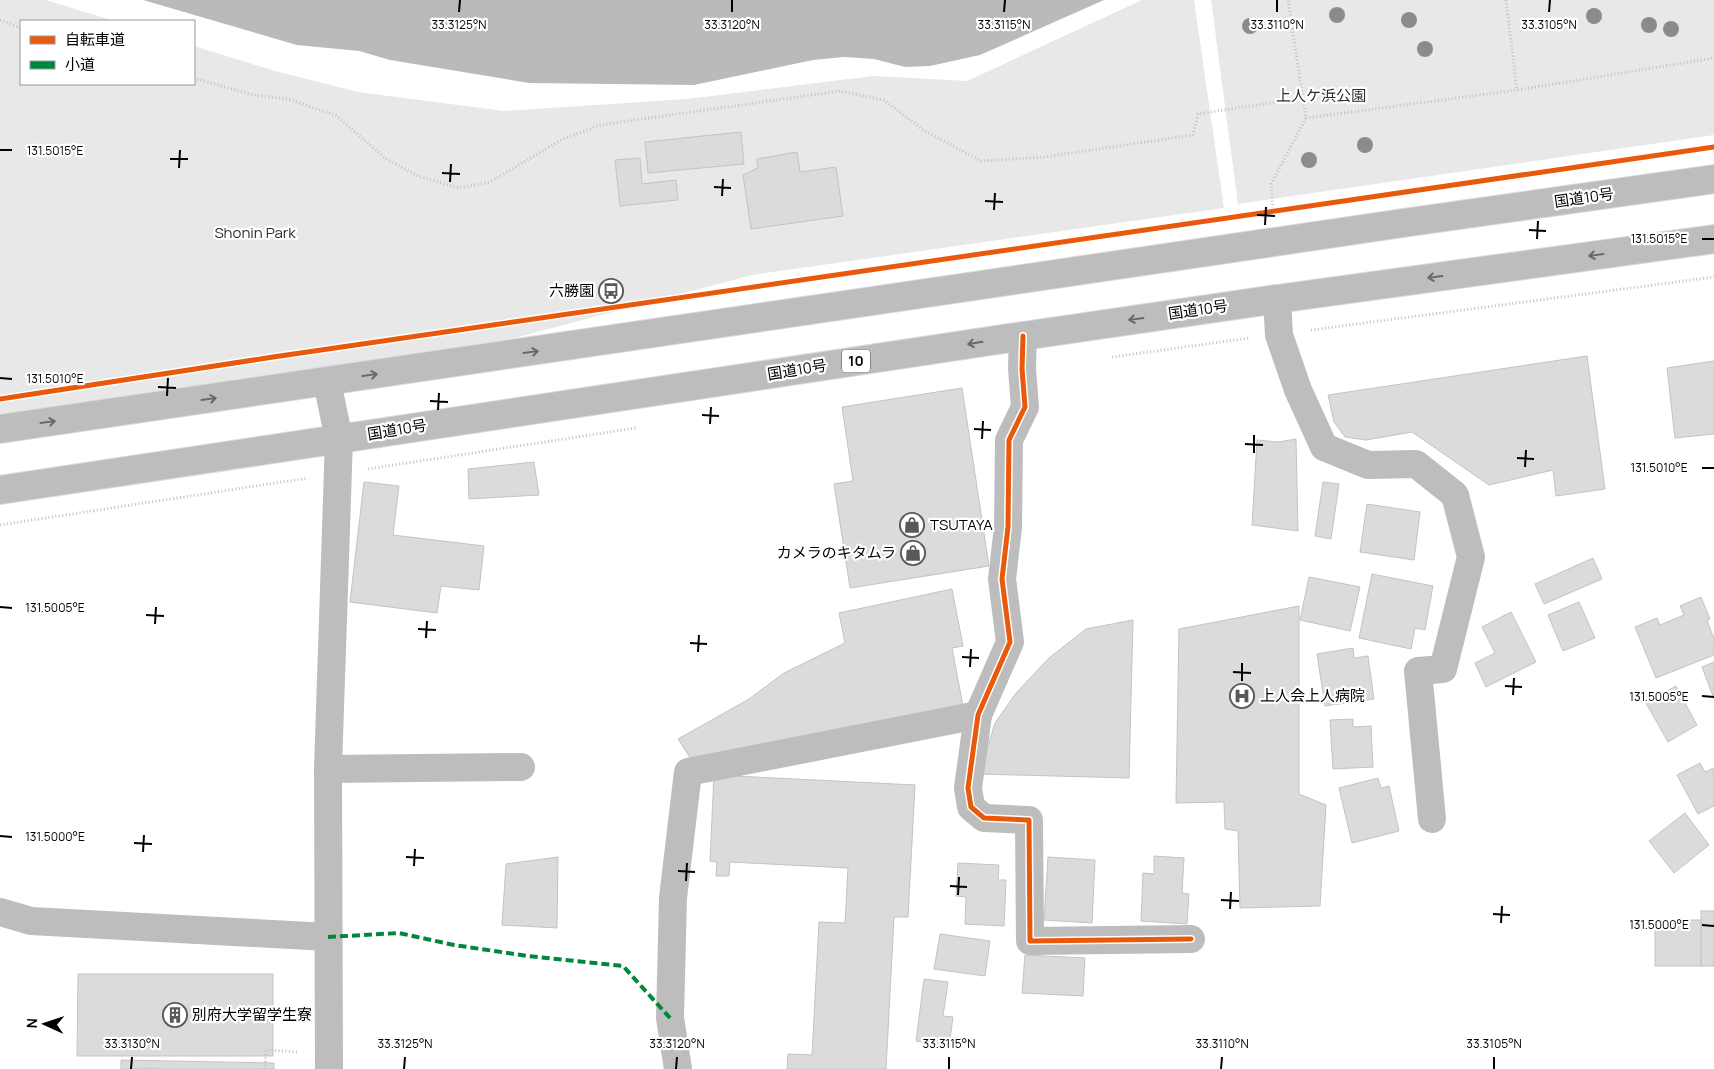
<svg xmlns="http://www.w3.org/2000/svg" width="1714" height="1069" viewBox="0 0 1714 1069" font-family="Manrope,'Noto Sans JP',sans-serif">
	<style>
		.green { fill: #e8e8e8 }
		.water { fill: #bababa }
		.building { fill: #dbdbdb; stroke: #c3c3c3 }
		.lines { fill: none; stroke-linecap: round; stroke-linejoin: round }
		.highway-casing { stroke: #dbdbdb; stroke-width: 30 }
		.path { stroke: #c2c2c2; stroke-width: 3; stroke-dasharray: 1 2.5; stroke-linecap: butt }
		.minor { stroke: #bdbdbd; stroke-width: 28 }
		.highway { stroke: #bdbdbd; stroke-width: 28 }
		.quiet { stroke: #00873e; stroke-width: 4; stroke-dasharray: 8 4; stroke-linecap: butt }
		.cycleway-casing { stroke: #fff; stroke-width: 8 }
		.cycleway { stroke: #e8590c; stroke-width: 5 }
		.tree { fill: #8b8b8b }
		.oneway { stroke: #686868 }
		.ticks { fill: none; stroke: #000; stroke-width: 2 }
		.labels { text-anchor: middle; stroke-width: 4.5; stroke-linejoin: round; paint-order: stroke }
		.shield { fill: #fff; stroke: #4c4c4c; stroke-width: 1 }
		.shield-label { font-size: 14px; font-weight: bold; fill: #000 }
		.park-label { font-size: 15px; fill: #2c2c2c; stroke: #fff }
		.street-label { font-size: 15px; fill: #000; stroke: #fff }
		.poi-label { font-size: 15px; fill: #000; stroke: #fff; text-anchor: start }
		.ticks-label { font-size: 12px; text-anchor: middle; fill: #000; stroke: #fff; stroke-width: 4.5; stroke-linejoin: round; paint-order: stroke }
	</style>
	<rect width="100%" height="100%" fill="#fff"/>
	<!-- green -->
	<g class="green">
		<polygon points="0,0 46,0 114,21 21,21 21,84 194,84 194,46 275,71 358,92 504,111 687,99 873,76 967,81 1142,0 1194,0 1224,208 752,275 322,389 0,423"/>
		<polygon points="1211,0 1714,0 1714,135 1238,204"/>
	</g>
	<!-- water -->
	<polygon class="water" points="143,0 1104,0 980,55 930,66 905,67 874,59 844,57 813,60 694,85 529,83 390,60 359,51 297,45"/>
	<!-- building -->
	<g class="building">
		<polygon points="741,132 744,164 648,173 645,142"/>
		<polygon points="797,152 800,172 836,167 843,216 751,229 743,175 758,168 757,159"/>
		<polygon points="640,158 642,184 676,180 678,200 620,206 615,160"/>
		<polygon points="1587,356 1605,489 1556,496 1553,470 1489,485 1412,432 1366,440 1345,437 1334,422 1328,395"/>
		<polygon points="1714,361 1714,434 1675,438 1667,368"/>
		<polygon points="962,388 989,566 850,588 834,484 853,481 842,407"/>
		<polygon points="1296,439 1298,531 1252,525 1257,440 1278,442"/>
		<polygon points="534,462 539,495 469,499 468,469"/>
		<polygon points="364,482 399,486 393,535 484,546 479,590 441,586 437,613 350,602"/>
		<polygon points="1323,482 1339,484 1331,539 1315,536"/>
		<polygon points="1367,504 1420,512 1414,560 1360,552"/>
		<polygon points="1593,558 1602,579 1544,604 1535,584"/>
		<polygon points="1372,574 1433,586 1425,630 1415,628 1411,649 1359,638"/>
		<polygon points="1309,577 1360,587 1350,631 1300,620"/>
		<polygon points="952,589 963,646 952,648 964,711 691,759 678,739 749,699 784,673 845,643 839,613"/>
		<polygon points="1701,597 1710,619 1707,620 1714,639 1714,655 1656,678 1635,627 1657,618 1660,625 1684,615 1680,606"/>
		<polygon points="1579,602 1595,638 1563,651 1548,615"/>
		<polygon points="1299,606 1299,794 1326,805 1320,906 1240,908 1238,831 1225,829 1224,802 1176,803 1179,629"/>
		<polygon points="1511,612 1536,662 1486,687 1475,663 1495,653 1482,627"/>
		<polygon points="1133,620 1129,778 979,774 995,723 1016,693 1049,658 1086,629"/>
		<polygon points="1353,648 1354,658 1368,656 1374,699 1325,706 1317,654"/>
		<polygon points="1714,662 1714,699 1702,667"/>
		<polygon points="1676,686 1697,725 1668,742 1646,703"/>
		<polygon points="1353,719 1353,727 1371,726 1373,767 1333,769 1330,720"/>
		<polygon points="1700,763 1705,772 1714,768 1714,806 1698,814 1677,775"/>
		<polygon points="714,775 915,785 908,917 894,917 886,1069 787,1069 788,1054 812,1055 819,922 845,923 848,868 730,862 729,876 716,876 717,862 710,861"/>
		<polygon points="1378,778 1381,788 1389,786 1399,831 1352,843 1339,788"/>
		<polygon points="1685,813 1709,845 1674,873 1649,841"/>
		<polygon points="1154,856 1184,858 1182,893 1189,894 1187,924 1141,921 1143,873 1154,874"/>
		<polygon points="558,857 557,928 502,925 506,864"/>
		<polygon points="1048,857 1095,860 1092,923 1044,920"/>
		<polygon points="958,863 999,865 998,880 1006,880 1004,926 965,924 966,897 956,896"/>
		<rect x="1701" y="911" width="13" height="55"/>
		<rect x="1655" y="920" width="46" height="46"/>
		<polygon points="940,934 990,941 985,976 934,969"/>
		<polygon points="1025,955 1085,958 1083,996 1022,993"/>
		<polygon points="78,974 273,974 273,1056 77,1056"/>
		<polygon points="924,979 948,982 943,1016 953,1017 949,1046 916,1041"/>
		<polygon points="121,1060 274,1063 274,1069 121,1069"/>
	</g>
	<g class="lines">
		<defs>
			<g id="highway">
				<polyline points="0,429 1410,222 1714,179"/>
				<polyline points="0,490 1023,336 1277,299 1714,239"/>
			</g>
		</defs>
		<!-- highway casing -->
		<use href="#highway" class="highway-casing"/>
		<!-- path -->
		<g class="path">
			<polyline points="1506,0 1517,90"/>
			<polyline points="0,20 21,28"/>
			<polyline points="194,78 253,95 288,99 335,115 385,158 418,176 459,188 490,182 563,139 600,125 840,91 884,100 923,130 981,161 1044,157 1193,135 1198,114 1303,98"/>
			<polyline points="1306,118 1517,90 1714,58"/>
			<polyline points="1273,212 1271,184 1306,118 1288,0"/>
			<polyline points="1311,330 1714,277"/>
			<polyline points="1112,357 1250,338"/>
			<polyline points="368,469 636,428"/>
			<polyline points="0,525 308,478"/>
			<polyline points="141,1069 156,1069"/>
			<polyline points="265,1069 266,1050 298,1052"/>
		</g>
		<!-- minor -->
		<g class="minor">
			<polyline points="1277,299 1279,335 1298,390 1324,447 1368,465 1416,464 1455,495 1471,557 1443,669 1418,671 1432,819"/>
			<polyline points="1023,336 1022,369 1025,407 1009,440 1008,527 1002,579 1010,642 978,715 968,788 971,807 984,818 1029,820 1030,941 1191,939"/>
			<polyline points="327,382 339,439 328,769 329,1069"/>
			<polyline points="328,769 521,767"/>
			<polyline points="0,912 31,921 328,937"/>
			<polyline points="678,1069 670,1018 673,898 688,772 978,715"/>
		</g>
		<!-- highway -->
		<use href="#highway" class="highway"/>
		<!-- quiet -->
		<polyline class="quiet" points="328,937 399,933 454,945 528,956 623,966 670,1018"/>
		<defs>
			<g id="cycleway">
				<polyline points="1023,336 1022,369 1025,407 1009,440 1008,527 1002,579 1010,642 978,715 968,788 971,807 984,818 1029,820 1030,941 1191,939"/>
				<polyline points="0,399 273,357 1714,147"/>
			</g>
		</defs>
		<!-- cycleway casing -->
		<use href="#cycleway" class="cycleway-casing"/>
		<!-- cycleway -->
		<use href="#cycleway" class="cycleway"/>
	</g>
	<!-- trees -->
	<g class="tree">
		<circle cx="1337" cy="15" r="8"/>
		<circle cx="1594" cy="16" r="8"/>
		<circle cx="1409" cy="20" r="8"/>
		<circle cx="1649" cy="25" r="8"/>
		<circle cx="1250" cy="26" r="8"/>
		<circle cx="1671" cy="29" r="8"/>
		<circle cx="1425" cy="49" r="8"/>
		<circle cx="1365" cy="145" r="8"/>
		<circle cx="1309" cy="160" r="8"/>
	</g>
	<!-- one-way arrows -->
	<defs><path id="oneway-shaft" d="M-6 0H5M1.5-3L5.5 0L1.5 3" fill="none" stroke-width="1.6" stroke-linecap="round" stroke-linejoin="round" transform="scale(1.25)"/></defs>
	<g class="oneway">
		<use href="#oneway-shaft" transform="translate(1596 255) rotate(172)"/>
		<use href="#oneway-shaft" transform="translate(1435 277) rotate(172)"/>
		<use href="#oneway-shaft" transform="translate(1136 319) rotate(172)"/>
		<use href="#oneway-shaft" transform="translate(975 343) rotate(171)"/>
		<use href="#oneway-shaft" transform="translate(531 352) rotate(-8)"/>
		<use href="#oneway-shaft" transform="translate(370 375) rotate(-8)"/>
		<use href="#oneway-shaft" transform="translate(209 399) rotate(-8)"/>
		<use href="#oneway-shaft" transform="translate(48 422) rotate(-8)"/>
	</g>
	<!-- ticks -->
	<path class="ticks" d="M 459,12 L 460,0M 732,12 L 732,0M 1004,12 L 1005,0M 1277,12 L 1277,0M 1549,12 L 1550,0M 0,150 L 12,150M 170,159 L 188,159M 179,168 L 180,150M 442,173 L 460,174M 450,182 L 451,164M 714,187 L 731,188M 722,196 L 723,179M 985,201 L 1003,202M 994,210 L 995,193M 1257,215 L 1275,216M 1265,225 L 1266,207M 1529,230 L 1546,231M 1537,239 L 1538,221M 1702,239 L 1714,239M 0,378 L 12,379M 158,387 L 176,388M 167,396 L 168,378M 430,401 L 448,402M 438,410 L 439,393M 702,415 L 719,416M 710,424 L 711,407M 974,429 L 991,430M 982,439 L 983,421M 1245,444 L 1263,445M 1254,453 L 1254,435M 1517,458 L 1534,459M 1525,467 L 1526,450M 1702,468 L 1714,468M 0,607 L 12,608M 146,615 L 164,616M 155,624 L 156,607M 418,629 L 436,630M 426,638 L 427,621M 690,643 L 707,644M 698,652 L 699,635M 962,657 L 979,658M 970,667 L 971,649M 1233,672 L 1251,673M 1242,681 L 1242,663M 1505,686 L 1522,687M 1513,695 L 1514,678M 1702,696 L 1714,697M 0,836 L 12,837M 134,843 L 152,844M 143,852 L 144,835M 406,857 L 424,858M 414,866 L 415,849M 678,871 L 695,872M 686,881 L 687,863M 950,886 L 967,887M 958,895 L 959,877M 1221,900 L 1239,901M 1230,909 L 1231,892M 1493,914 L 1510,915M 1501,923 L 1502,906M 1702,925 L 1714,926M 131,1069 L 132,1057M 404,1069 L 405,1057M 676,1069 L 677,1057M 949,1069 L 949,1057M 1221,1069 L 1222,1057M 1494,1069 L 1494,1057"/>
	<!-- icons -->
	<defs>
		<symbol id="bus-ring" viewBox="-11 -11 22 22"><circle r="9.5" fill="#fff" stroke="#595959" stroke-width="1.5"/><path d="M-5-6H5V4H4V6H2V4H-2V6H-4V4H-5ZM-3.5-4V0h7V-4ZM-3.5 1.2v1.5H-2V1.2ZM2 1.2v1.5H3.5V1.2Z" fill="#595959"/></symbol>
		<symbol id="shop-ring" viewBox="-11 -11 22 22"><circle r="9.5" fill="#fff" stroke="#595959" stroke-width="1.5"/><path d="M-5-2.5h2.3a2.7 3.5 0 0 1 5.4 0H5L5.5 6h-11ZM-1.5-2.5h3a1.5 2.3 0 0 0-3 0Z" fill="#595959"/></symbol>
		<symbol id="hospital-ring" viewBox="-11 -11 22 22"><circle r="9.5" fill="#fff" stroke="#595959" stroke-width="1.5"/><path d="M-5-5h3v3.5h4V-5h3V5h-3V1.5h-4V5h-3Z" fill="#595959"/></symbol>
		<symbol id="building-ring" viewBox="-11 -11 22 22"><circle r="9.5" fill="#fff" stroke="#595959" stroke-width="1.5"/><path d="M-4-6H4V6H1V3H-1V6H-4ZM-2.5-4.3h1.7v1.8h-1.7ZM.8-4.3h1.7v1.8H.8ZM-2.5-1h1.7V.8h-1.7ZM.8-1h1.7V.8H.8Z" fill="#595959"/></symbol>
	</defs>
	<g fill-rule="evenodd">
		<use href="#bus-ring" x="597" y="277" width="28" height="28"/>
		<use href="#shop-ring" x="898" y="511" width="28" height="28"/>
		<use href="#shop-ring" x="899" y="539" width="28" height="28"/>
		<use href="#hospital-ring" x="1228" y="682" width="28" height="28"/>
		<use href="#building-ring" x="161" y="1001" width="28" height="28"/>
	</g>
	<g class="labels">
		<!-- shield labels -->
		<rect class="shield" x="842" y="349.5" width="28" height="23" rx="4"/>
		<g class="shield-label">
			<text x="856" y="366">10</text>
		</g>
		<!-- park labels -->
		<g class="park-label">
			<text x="1321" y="101">上人ケ浜公園</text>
			<text x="255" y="238">Shonin Park</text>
		</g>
		<!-- street labels -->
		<g class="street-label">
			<text transform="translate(1584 198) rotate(-8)" y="5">国道10号</text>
			<text transform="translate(1198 310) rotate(-8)" y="5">国道10号</text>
			<text transform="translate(797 370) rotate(-9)" y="5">国道10号</text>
			<text transform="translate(397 430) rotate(-9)" y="5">国道10号</text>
		</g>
		<!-- poi labels -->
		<g class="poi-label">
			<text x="594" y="296" text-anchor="end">六勝園</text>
			<text x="930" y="530">TSUTAYA</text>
			<text x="896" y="558" text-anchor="end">カメラのキタムラ</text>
			<text x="1260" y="701">上人会上人病院</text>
			<text x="192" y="1020">別府大学留学生寮</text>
		</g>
	</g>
	<g class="ticks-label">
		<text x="459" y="29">33.3125°N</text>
		<text x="732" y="29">33.3120°N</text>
		<text x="1004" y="29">33.3115°N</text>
		<text x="1277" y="29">33.3110°N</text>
		<text x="1549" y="29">33.3105°N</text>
		<text x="55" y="155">131.5015°E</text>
		<text x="1659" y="243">131.5015°E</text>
		<text x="55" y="383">131.5010°E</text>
		<text x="1659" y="472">131.5010°E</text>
		<text x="55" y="612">131.5005°E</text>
		<text x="1659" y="701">131.5005°E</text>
		<text x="55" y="841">131.5000°E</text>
		<text x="1659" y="929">131.5000°E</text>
		<text x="132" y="1048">33.3130°N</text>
		<text x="405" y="1048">33.3125°N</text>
		<text x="677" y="1048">33.3120°N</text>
		<text x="949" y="1048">33.3115°N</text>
		<text x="1222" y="1048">33.3110°N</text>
		<text x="1494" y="1048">33.3105°N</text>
	</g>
	<!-- legend -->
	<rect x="20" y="20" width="175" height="65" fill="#ffffff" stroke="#999999"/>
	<rect x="30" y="36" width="25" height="8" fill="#e8590c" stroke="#999999"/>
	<text x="65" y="45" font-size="15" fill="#000000">自転車道</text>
	<rect x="30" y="61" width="25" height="8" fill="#00873e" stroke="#999999"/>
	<text x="65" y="70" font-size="15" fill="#000000">小道</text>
	<!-- north arrow -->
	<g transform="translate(45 1024) rotate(273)" stroke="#ffffff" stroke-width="4" paint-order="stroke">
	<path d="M0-4L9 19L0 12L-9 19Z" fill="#000000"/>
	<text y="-8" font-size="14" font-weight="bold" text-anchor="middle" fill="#000000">N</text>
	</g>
</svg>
